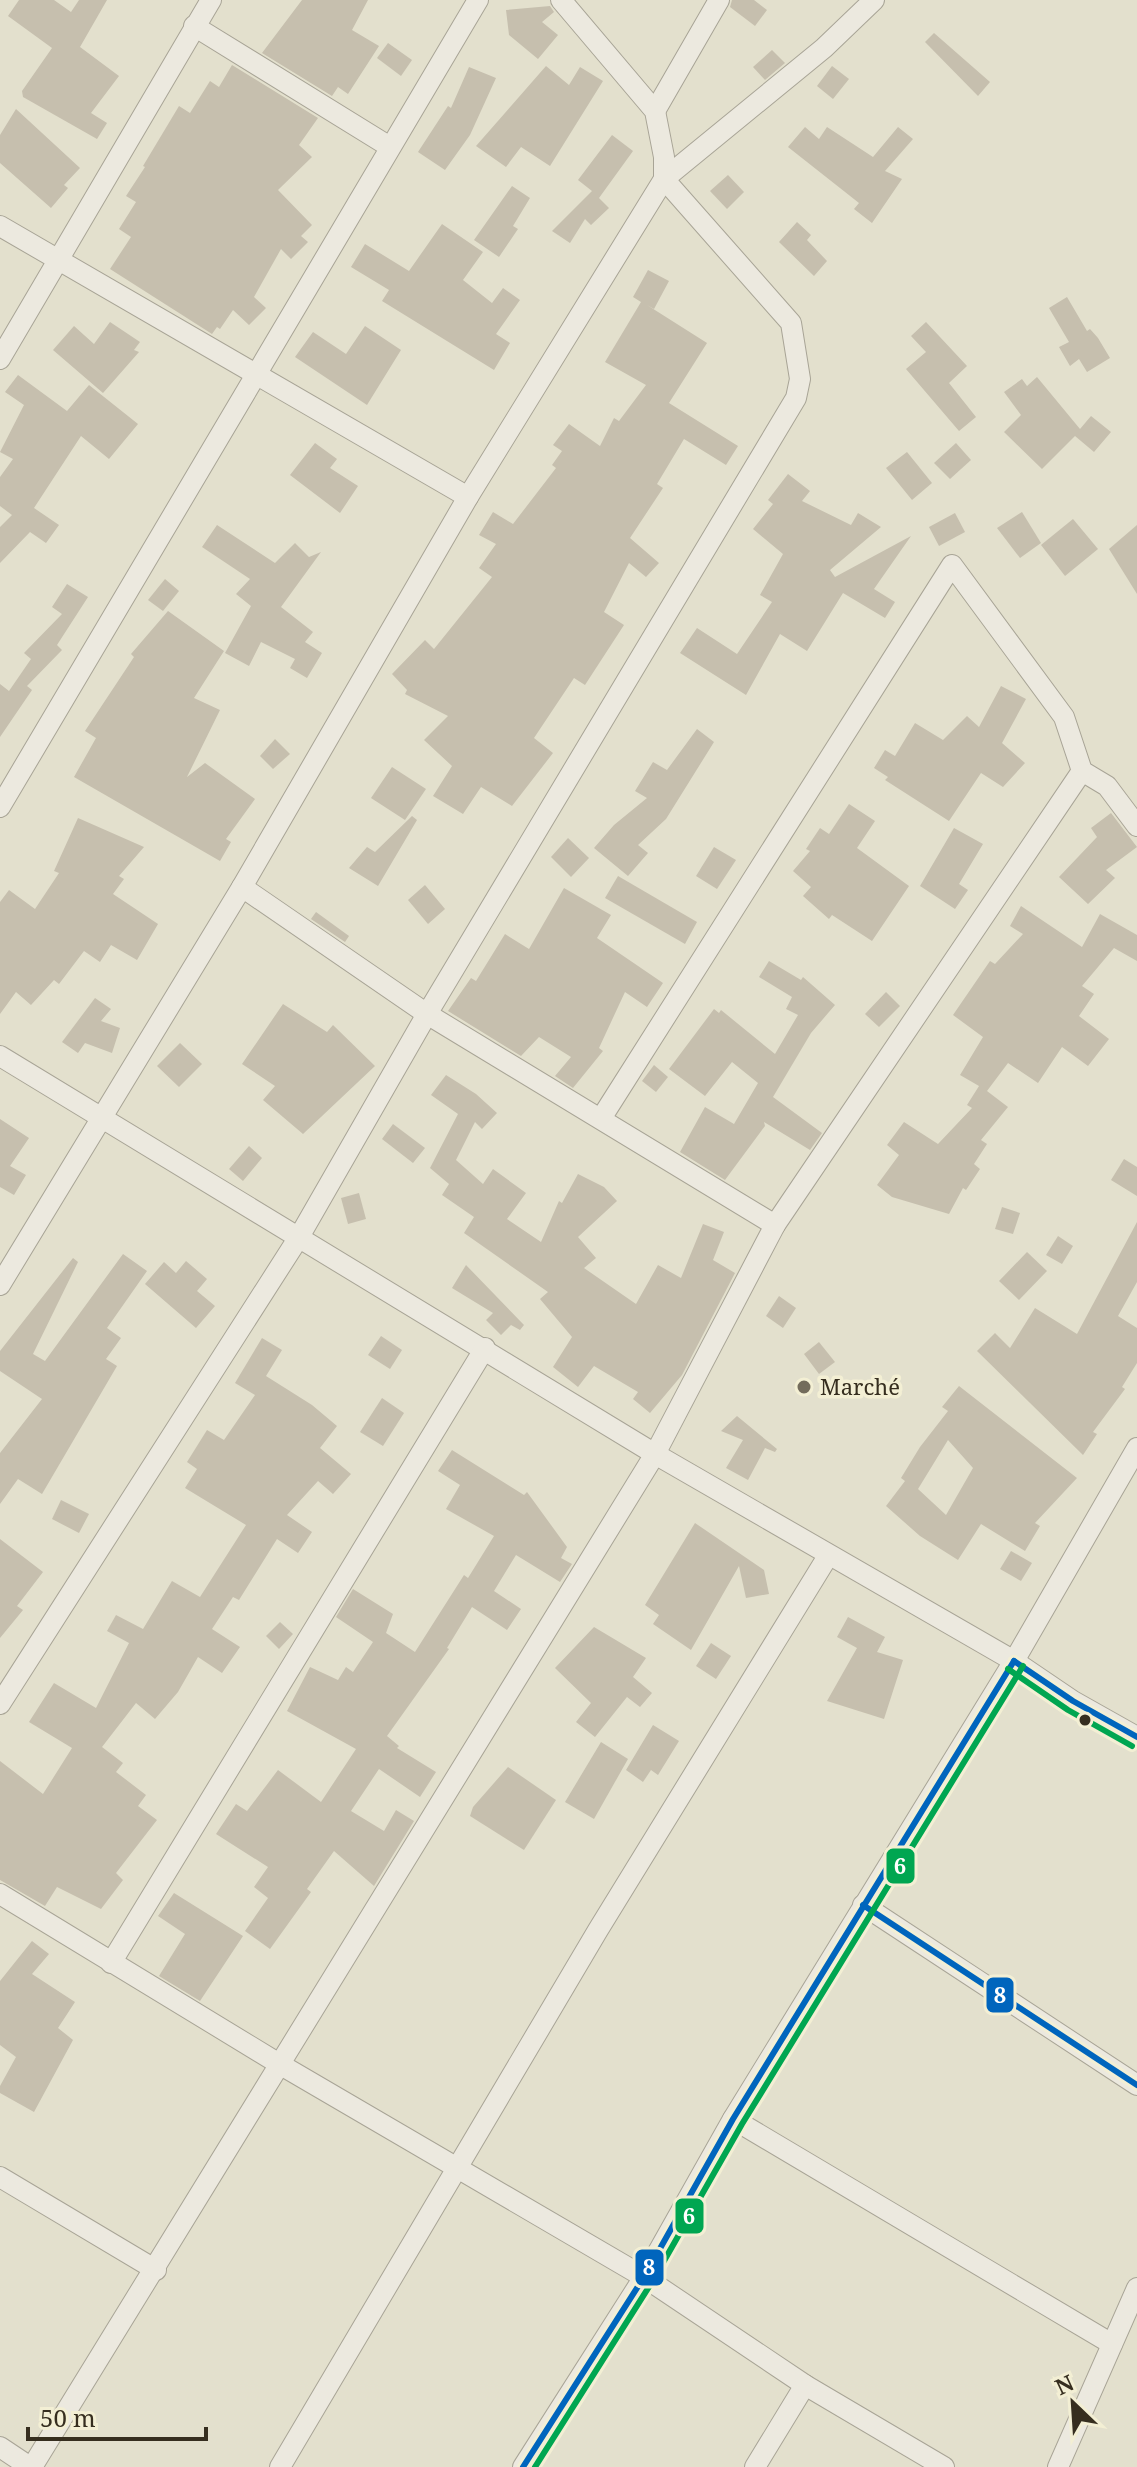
<svg xmlns="http://www.w3.org/2000/svg" width="1137" height="2467" viewBox="0 0 1137 2467" font-family="'Noto Serif',serif">
	<style>
		.building { fill: #c6bfae; fill-rule: evenodd }
		.lines { fill: none; stroke-linecap: round; stroke-linejoin: round }
		.street-casing { stroke: #a8a496; stroke-width: 22 }
		.street { stroke: #ece9df; stroke-width: 20 }
		.bus-1-casing { stroke: #f3efd4; stroke-width: 12 }
		.bus-2-casing { stroke: #f3efd4; stroke-width: 12 }
		.bus-1 { stroke: #0065bd; stroke-width: 6 }
		.bus-2 { stroke: #00a651; stroke-width: 6 }
		.poi-dot { fill: #736c5c; stroke: #f3efd4; stroke-width: 3 }
		.bus-dot { fill: #362e1f; stroke: #f3efd4; stroke-width: 3 }
		.labels { text-anchor: middle; stroke-width: 7; stroke-linejoin: round; paint-order: stroke }
		.poi-label { font-size: 22px; fill: #362e1f; stroke: #f3efd4; text-anchor: start }
		.line-badge { stroke: #f3efd4; stroke-width: 3 }
		.badge-label { font-size: 22px; text-anchor: middle; font-weight: bold; fill: #fff }
	</style>
	<rect width="100%" height="100%" fill="#e3e0cd"/>
	<!-- building -->
	<g class="building">
		<polygon points="19,0 54,0 71,12 79,0 107,0 80,47 119,76 91,113 107,123 97,139 23,97 22,91 52,48 8,16"/>
		<polygon points="302,0 368,0 352,30 379,46 348,94 338,87 332,96 262,53"/>
		<polygon points="732,0 754,0 767,10 755,26 730,7"/>
		<polygon points="550,6 554,12 542,22 558,35 538,59 509,35 506,10"/>
		<polygon points="934,33 990,82 978,96 925,42"/>
		<polygon points="388,43 412,60 401,76 377,58"/>
		<polygon points="772,50 785,63 765,80 753,67"/>
		<polygon points="232,65 318,118 299,145 312,157 278,190 312,225 301,236 308,242 291,259 281,249 254,297 266,308 249,325 233,310 220,329 217,327 212,334 110,269 131,237 119,229 136,202 126,196 145,167 143,166 179,106 190,113 210,81 219,87"/>
		<polygon points="546,66 569,85 580,67 603,81 550,166 521,147 506,167 476,146"/>
		<polygon points="832,66 849,79 833,99 817,86"/>
		<polygon points="469,67 496,78 470,135 445,170 418,152 448,106 451,108"/>
		<polygon points="16,109 80,168 64,185 68,188 51,208 0,163 0,135"/>
		<polygon points="805,127 819,139 827,127 873,157 898,127 913,139 885,171 902,179 872,223 854,209 859,203 788,147"/>
		<polygon points="612,135 633,151 599,198 609,208 591,225 585,219 570,243 552,231 592,191 578,180"/>
		<polygon points="728,175 744,192 727,209 710,191"/>
		<polygon points="512,186 530,198 513,226 518,229 499,257 474,240"/>
		<polygon points="797,222 811,235 807,240 827,261 814,276 779,242"/>
		<polygon points="442,224 483,252 463,280 492,303 503,288 520,300 496,334 510,343 494,370 382,301 389,290 351,267 365,244 409,271"/>
		<polygon points="648,270 669,281 654,309 647,305 707,343 669,403 738,446 726,465 684,439 657,484 663,488 630,538 659,563 646,577 629,563 604,612 624,625 585,685 574,678 534,738 553,753 512,806 481,787 463,814 433,796 452,766 424,740 448,716 405,694 407,690 392,674 425,640 434,649 492,577 479,568 496,544 479,535 493,512 513,524 556,468 552,465 562,451 553,445 569,424 600,446 614,418 619,421 646,385 605,362 641,302 633,297"/>
		<polygon points="1067,297 1087,331 1090,329 1098,338 1110,358 1087,372 1079,359 1070,366 1059,347 1069,342 1049,308"/>
		<polygon points="110,322 140,342 134,350 139,352 103,393 53,350 74,326 94,344"/>
		<polygon points="926,322 967,366 949,383 976,417 959,431 906,369 926,352 911,336"/>
		<polygon points="365,326 401,350 367,405 295,357 313,332 346,354"/>
		<polygon points="18,375 67,411 89,385 138,424 109,459 81,436 34,508 59,525 46,543 30,532 0,563 0,527 12,515 0,506 0,477 13,459 0,452 24,405 5,392"/>
		<polygon points="1037,377 1080,429 1091,416 1111,432 1094,452 1075,436 1042,469 1004,432 1021,415 1004,392 1022,379 1027,386"/>
		<polygon points="315,443 337,459 330,468 358,486 340,513 290,475"/>
		<polygon points="956,443 971,460 950,479 934,463"/>
		<polygon points="907,452 932,483 912,500 886,468"/>
		<polygon points="788,474 810,491 802,501 851,525 858,513 881,527 830,570 835,577 911,536 874,589 895,602 885,618 843,593 807,651 780,634 746,695 680,653 697,628 737,654 772,602 760,595 783,554 753,529 773,504 768,500"/>
		<polygon points="1022,512 1041,543 1020,558 997,528"/>
		<polygon points="955,513 965,532 939,546 929,527"/>
		<polygon points="1073,519 1098,549 1065,576 1041,545"/>
		<polygon points="217,525 275,563 295,543 309,557 321,552 281,607 313,632 305,642 322,653 307,678 290,668 295,659 261,642 249,666 225,653 251,606 236,594 250,579 202,547"/>
		<polygon points="1137,525 1137,594 1109,549"/>
		<polygon points="165,579 179,591 163,611 148,600"/>
		<polygon points="67,584 88,597 57,645 62,650 27,686 32,690 0,737 0,684 9,691 31,659 24,653 62,614 52,607"/>
		<polygon points="168,611 224,651 194,698 220,710 187,777 205,763 255,799 226,839 231,842 220,861 74,777 96,738 85,731 134,657 131,654"/>
		<polygon points="1001,686 1026,699 1002,743 1025,763 1003,787 981,773 949,821 885,780 888,777 874,768 885,750 895,756 915,723 943,740 967,716 979,727"/>
		<polygon points="697,729 714,742 666,819 638,845 648,853 628,876 594,848 614,825 647,798 635,791 653,762 667,770"/>
		<polygon points="275,739 290,754 273,769 260,756"/>
		<polygon points="392,767 426,789 405,820 371,798"/>
		<polygon points="849,804 875,821 857,848 909,886 872,941 832,915 829,919 803,896 811,887 793,871 810,851 806,849 820,828 829,834"/>
		<polygon points="1111,813 1137,847 1106,870 1115,878 1088,904 1059,877 1097,837 1091,828"/>
		<polygon points="412,816 417,820 378,886 349,868 367,847 375,852"/>
		<polygon points="78,818 144,847 119,876 124,879 113,894 158,924 137,960 111,945 100,962 84,951 59,984 54,980 31,1005 16,992 0,1014 0,902 9,890 35,909 59,873 54,871"/>
		<polygon points="954,828 983,844 959,884 968,890 955,909 920,886"/>
		<polygon points="568,838 589,858 571,877 551,857"/>
		<polygon points="714,847 736,860 717,889 696,876"/>
		<polygon points="618,876 697,922 685,944 605,898"/>
		<polygon points="425,885 445,909 428,924 408,900"/>
		<polygon points="564,888 611,915 597,938 663,983 647,1007 625,992 599,1048 603,1051 573,1088 555,1076 571,1057 539,1037 521,1056 448,1011 471,978 476,981 505,934 529,949"/>
		<polygon points="1021,906 1082,947 1100,914 1137,935 1137,961 1114,948 1082,986 1094,994 1079,1016 1109,1039 1088,1066 1062,1047 1038,1083 1008,1063 987,1091 1008,1107 981,1140 987,1144 974,1164 980,1169 966,1190 963,1188 949,1214 892,1197 877,1185 899,1155 887,1145 904,1122 938,1144 972,1108 967,1105 979,1086 960,1075 983,1037 953,1015 990,961 995,964 1023,934 1010,926"/>
		<polygon points="316,912 349,936 345,942 311,919"/>
		<polygon points="769,961 801,980 803,977 835,1005 811,1033 773,1097 822,1133 810,1150 764,1122 765,1126 725,1180 680,1152 705,1107 734,1124 758,1083 732,1062 705,1096 669,1069 714,1009 719,1013 721,1010 775,1054 798,1015 786,1009 792,997 759,977"/>
		<polygon points="886,992 900,1006 879,1027 865,1014"/>
		<polygon points="95,998 111,1009 101,1021 120,1028 112,1053 85,1043 78,1053 62,1042"/>
		<polygon points="283,1004 327,1032 333,1025 375,1066 303,1134 263,1100 275,1086 242,1064"/>
		<polygon points="180,1043 202,1064 179,1087 157,1066"/>
		<polygon points="654,1065 668,1077 656,1092 642,1081"/>
		<polygon points="446,1075 476,1094 497,1113 482,1129 475,1122 456,1160 483,1184 493,1169 526,1193 507,1219 541,1242 559,1201 562,1203 578,1174 604,1187 617,1201 578,1237 596,1258 584,1268 636,1304 658,1265 681,1278 703,1224 724,1232 713,1260 735,1273 682,1375 650,1413 633,1399 638,1392 594,1366 578,1387 553,1367 572,1337 540,1299 548,1292 464,1233 474,1217 442,1195 449,1184 430,1168 458,1114 431,1095"/>
		<polygon points="0,1119 29,1138 10,1166 26,1175 14,1195 0,1187"/>
		<polygon points="393,1124 425,1148 413,1163 382,1139"/>
		<polygon points="249,1146 262,1158 243,1181 229,1169"/>
		<polygon points="1124,1159 1137,1167 1137,1196 1111,1180"/>
		<polygon points="359,1193 366,1219 348,1224 341,1198"/>
		<polygon points="1002,1207 1020,1213 1013,1234 995,1229"/>
		<polygon points="1137,1222 1137,1282 1118,1316 1137,1328 1137,1363 1122,1387 1125,1389 1093,1432 1097,1434 1083,1455 977,1351 995,1333 1010,1348 1035,1308 1077,1334"/>
		<polygon points="1058,1236 1073,1246 1062,1264 1046,1255"/>
		<polygon points="1027,1252 1047,1271 1019,1300 999,1281"/>
		<polygon points="123,1254 147,1271 107,1328 121,1338 106,1359 117,1366 42,1494 18,1479 0,1504 0,1453 42,1399 0,1371 0,1351 73,1258 78,1262 33,1354 45,1361"/>
		<polygon points="186,1261 207,1279 197,1291 215,1306 196,1328 145,1284 164,1262 176,1273"/>
		<polygon points="466,1265 524,1325 520,1330 511,1325 501,1335 486,1320 493,1313 452,1288"/>
		<polygon points="779,1296 796,1308 783,1328 766,1316"/>
		<polygon points="381,1336 402,1350 390,1369 368,1355"/>
		<polygon points="262,1338 282,1350 266,1376 312,1405 337,1426 320,1448 351,1474 333,1494 318,1481 287,1515 312,1532 298,1553 277,1539 239,1600 233,1597 212,1629 240,1647 222,1673 198,1657 178,1692 155,1719 136,1703 102,1747 123,1763 116,1772 146,1795 138,1806 157,1820 116,1873 123,1880 101,1909 57,1887 45,1906 0,1880 0,1761 43,1794 72,1748 29,1722 54,1683 96,1708 129,1643 107,1631 116,1615 143,1629 172,1581 200,1597 246,1525 185,1488 197,1469 187,1462 207,1430 224,1440 255,1395 235,1383"/>
		<polygon points="819,1342 835,1362 819,1374 804,1354"/>
		<path d="M 959,1386 L 1077,1478 L 1035,1523 L 1040,1526 L 1025,1551 L 981,1524 L 958,1560 L 920,1536 L 886,1506 L 905,1481 L 901,1478 L 920,1447 L 948,1411 L 942,1407 ZM 948,1440 L 973,1468 L 946,1515 L 918,1489 Z"/>
		<polygon points="382,1398 404,1413 383,1446 360,1432"/>
		<polygon points="737,1416 777,1449 775,1452 765,1448 748,1480 726,1468 743,1440 721,1431"/>
		<polygon points="452,1450 524,1495 527,1492 567,1547 561,1558 572,1564 560,1582 516,1555 494,1591 521,1609 507,1630 472,1607 447,1648 449,1649 387,1736 399,1746 397,1748 436,1772 420,1797 379,1769 351,1811 384,1831 396,1810 414,1821 374,1886 334,1851 307,1889 311,1892 270,1949 245,1931 268,1898 254,1887 268,1867 216,1834 236,1804 247,1811 278,1770 321,1802 356,1749 287,1711 310,1667 338,1680 346,1667 353,1672 373,1642 336,1617 353,1589 393,1614 386,1633 415,1652 464,1575 468,1578 494,1536 446,1509 460,1485 438,1471"/>
		<polygon points="61,1500 89,1514 79,1533 52,1519"/>
		<polygon points="695,1523 764,1570 769,1594 746,1598 739,1566 691,1650 653,1624 659,1615 645,1605"/>
		<polygon points="0,1539 43,1572 17,1606 23,1610 0,1638"/>
		<polygon points="1011,1551 1032,1563 1021,1581 1000,1569"/>
		<polygon points="848,1617 885,1637 877,1652 903,1660 884,1719 827,1701 857,1648 837,1637"/>
		<polygon points="280,1622 293,1634 279,1649 266,1636"/>
		<polygon points="594,1627 646,1658 633,1677 652,1693 640,1707 627,1697 595,1737 576,1722 591,1703 555,1668"/>
		<polygon points="711,1643 731,1656 716,1679 696,1666"/>
		<polygon points="653,1725 679,1741 658,1775 651,1770 643,1782 626,1770"/>
		<polygon points="601,1742 628,1759 594,1819 565,1802"/>
		<polygon points="508,1767 556,1800 524,1850 470,1816 473,1807"/>
		<polygon points="174,1893 243,1936 200,2001 159,1976 185,1934 158,1916"/>
		<polygon points="32,1941 49,1954 32,1974 75,2002 58,2028 73,2040 34,2112 0,2093 0,2086 16,2057 0,2045 0,1981"/>
	</g>
	<g class="lines">
		<defs>
			<g id="street">
				<polyline points="194,26 390,147"/>
				<polyline points="655,111 719,0"/>
				<polyline points="0,226 468,497"/>
				<polyline points="0,359 211,0"/>
				<polyline points="0,807 478,0"/>
				<polyline points="242,887 427,1014 775,1225"/>
				<polyline points="0,1056 655,1454 1014,1661 1073,1701 1137,1737"/>
				<polyline points="602,1117 952,565 1064,717 1082,771 1107,786 1137,826"/>
				<polyline points="0,1285 242,887 468,497 664,179 824,48 874,0"/>
				<polyline points="0,1704 299,1237 427,1014 796,398 800,379 791,323 664,179 664,157 655,111 561,0"/>
				<polyline points="0,1894 281,2065 644,2277 805,2385 944,2467"/>
				<polyline points="863,1905 1137,2085"/>
				<polyline points="111,1963 485,1348"/>
				<polyline points="733,2119 1112,2344"/>
				<polyline points="0,2177 156,2270"/>
				<polyline points="0,2447 30,2467"/>
				<polyline points="32,2467 655,1454 775,1225 1082,771"/>
				<polyline points="280,2467 598,1930 828,1556"/>
				<polyline points="523,2467 644,2277 733,2119 1014,1661 1137,1448"/>
				<polyline points="755,2467 805,2385"/>
				<polyline points="1058,2467 1137,2288"/>
			</g>
		</defs>
		<!-- street casing -->
		<use href="#street" class="street-casing"/>
		<!-- street -->
		<use href="#street" class="street"/>
		<defs>
			<g id="bus-1">
				<polyline points="1014,1661 1073,1701 1137,1737"/>
				<polyline points="863,1905 1137,2085"/>
				<polyline points="523,2467 644,2277 733,2119 1014,1661"/>
			</g>
			<g id="bus-2">
				<polyline points="1008,1669 1068,1710 1132,1746"/>
				<polyline points="535,2467 652,2282 742,2124 1023,1666"/>
			</g>
		</defs>
		<!-- bus-1 casing -->
		<use href="#bus-1" class="bus-1-casing"/>
		<!-- bus-2 casing -->
		<use href="#bus-2" class="bus-2-casing"/>
		<!-- bus-1 -->
		<use href="#bus-1" class="bus-1"/>
		<!-- bus-2 -->
		<use href="#bus-2" class="bus-2"/>
	</g>
	<!-- markers -->
	<circle class="poi-dot" cx="804" cy="1387" r="8"/>
	<circle class="bus-dot" cx="1085" cy="1720" r="7"/>
	<g class="labels">
		<!-- poi labels -->
		<g class="poi-label">
			<text x="820" y="1395">Marché</text>
		</g>
	</g>
	<g class="line-badge">
		<rect x="885" y="1847" width="31" height="38" rx="8" fill="#00a651"/>
		<rect x="985" y="1976" width="30" height="38" rx="8" fill="#0065bd"/>
		<rect x="674" y="2197" width="31" height="38" rx="8" fill="#00a651"/>
		<rect x="634" y="2248" width="31" height="39" rx="8" fill="#0065bd"/>
	</g>
	<g class="badge-label">
		<text x="900" y="1874">6</text>
		<text x="1000" y="2003">8</text>
		<text x="689" y="2224">6</text>
		<text x="649" y="2275">8</text>
	</g>
	<!-- north arrow -->
	<g transform="translate(1073 2403) rotate(335)" stroke="#f3efd4" stroke-width="6" paint-order="stroke">
	<path d="M0-6L14 30L0 20L-14 30Z" fill="#362e1f"/>
	<text y="-12" font-size="22" font-weight="bold" text-anchor="middle" fill="#362e1f">N</text>
	</g>
	<!-- scale -->
	<path d="M28 2427v12h178v-12" fill="none" stroke="#362e1f" stroke-width="4"/>
	<text x="40" y="2427" font-size="24" fill="#362e1f" stroke="#f3efd4" stroke-width="6" paint-order="stroke">50 m</text>
</svg>
